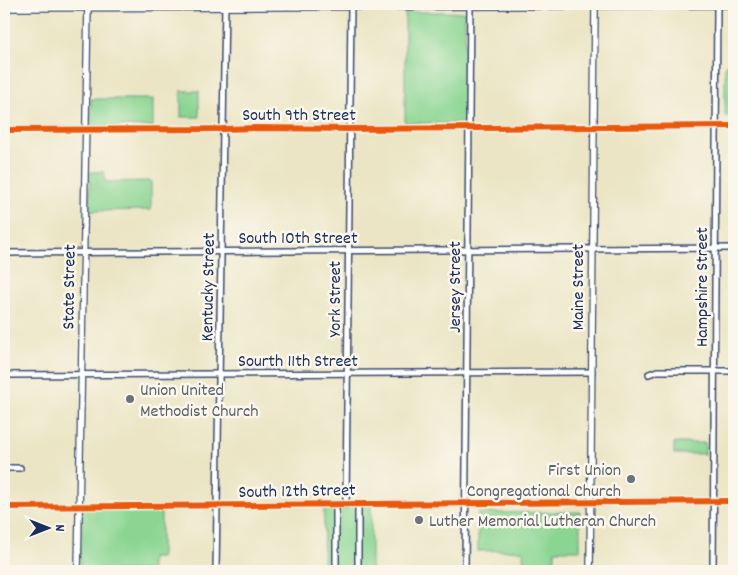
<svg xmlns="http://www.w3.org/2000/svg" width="738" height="575" viewBox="0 0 738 575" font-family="Dekko,sans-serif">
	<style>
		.green { fill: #8ad592; stroke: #528278 }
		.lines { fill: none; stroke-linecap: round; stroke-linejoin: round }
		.minor-casing { stroke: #3a4a6d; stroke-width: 8 }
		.tertiary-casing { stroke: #3a4a6d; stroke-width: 8 }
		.minor { stroke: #fff; stroke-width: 5 }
		.tertiary { stroke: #fff; stroke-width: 5.5 }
		.cycleway-casing { stroke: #fbf7ec; stroke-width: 9 }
		.cycleway { stroke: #e8590c; stroke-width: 6 }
		.worship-dot { fill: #6b7280; stroke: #fbf7ec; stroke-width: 2 }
		.labels { text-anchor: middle; stroke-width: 5; stroke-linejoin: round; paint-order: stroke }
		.street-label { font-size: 18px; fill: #1b2f5e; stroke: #fbf7ec }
		.worship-label { font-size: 18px; fill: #5b616d; stroke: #fbf7ec; text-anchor: start }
	</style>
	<rect width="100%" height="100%" fill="#fbf7ec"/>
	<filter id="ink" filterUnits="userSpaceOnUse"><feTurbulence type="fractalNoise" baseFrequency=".02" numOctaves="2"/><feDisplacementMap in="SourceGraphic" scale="10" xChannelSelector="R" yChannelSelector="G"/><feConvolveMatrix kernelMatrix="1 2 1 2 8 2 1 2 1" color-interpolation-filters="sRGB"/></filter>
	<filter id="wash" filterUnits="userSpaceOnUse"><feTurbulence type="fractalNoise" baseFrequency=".0096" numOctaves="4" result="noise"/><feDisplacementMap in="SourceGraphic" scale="20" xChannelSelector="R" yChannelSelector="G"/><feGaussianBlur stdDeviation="1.12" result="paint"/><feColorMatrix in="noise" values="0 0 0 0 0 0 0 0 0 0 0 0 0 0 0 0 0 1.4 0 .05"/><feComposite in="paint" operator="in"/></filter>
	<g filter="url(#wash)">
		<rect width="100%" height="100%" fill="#ebe5c5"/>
		<!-- green -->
		<g class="green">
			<rect x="405" y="12" width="60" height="111"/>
			<rect x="725" y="65" width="9" height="51"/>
			<rect x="181" y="91" width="18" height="26"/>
			<polygon points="91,99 153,99 153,127 91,126"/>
			<polygon points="90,172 104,172 105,182 151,181 151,210 89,211"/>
			<rect x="674" y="443" width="31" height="11"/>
			<polygon points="371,504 371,571 323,571 324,505"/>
			<polygon points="80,508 161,509 161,558 151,558 151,571 80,571"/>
			<polygon points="580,512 580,550 555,550 555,571 524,571 523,550 478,551 478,513"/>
		</g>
	</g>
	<g filter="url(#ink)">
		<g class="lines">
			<defs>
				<g id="minor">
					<polyline points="4,130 223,129 256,128 349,129 734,126"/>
					<polyline points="4,253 734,248"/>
					<polyline points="649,374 657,371 734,371"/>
					<polyline points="4,375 592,372"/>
					<polyline points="4,468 20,468"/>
					<polyline points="346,505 351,4"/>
					<polyline points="216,571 225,4"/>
					<polyline points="336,571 336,505"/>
					<polyline points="358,571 358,504"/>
					<polyline points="465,571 470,4"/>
					<polyline points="713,571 717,4"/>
				</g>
				<g id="tertiary">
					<polyline points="4,8 734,5"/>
					<polyline points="4,507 734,501"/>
					<polyline points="78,571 88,4"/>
					<polyline points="590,571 595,4"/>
				</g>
			</defs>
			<!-- minor casing -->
			<use href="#minor" class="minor-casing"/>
			<!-- tertiary casing -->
			<use href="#tertiary" class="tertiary-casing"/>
			<!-- minor -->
			<use href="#minor" class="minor"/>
			<!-- tertiary -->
			<use href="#tertiary" class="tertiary"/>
			<defs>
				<g id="cycleway">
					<polyline points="4,130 223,129 256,128 349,129 734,126"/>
					<polyline points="4,507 734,501"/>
				</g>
			</defs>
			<!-- cycleway casing -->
			<use href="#cycleway" class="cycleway-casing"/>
			<!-- cycleway -->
			<use href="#cycleway" class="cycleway"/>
		</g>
	</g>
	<!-- markers -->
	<g class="worship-dot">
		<circle cx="130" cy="399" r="5"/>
		<circle cx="631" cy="479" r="5"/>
		<circle cx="419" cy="520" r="5"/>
	</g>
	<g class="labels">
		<!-- street labels -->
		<g class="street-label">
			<text x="299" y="120">South 9th Street</text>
			<text x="298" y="243">South 10th Street</text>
			<text transform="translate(68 287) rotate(-89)" y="6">State Street</text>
			<text transform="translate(207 287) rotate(-89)" y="6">Kentucky Street</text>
			<text transform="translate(454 287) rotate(-90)" y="6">Jersey Street</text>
			<text transform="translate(577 287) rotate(-90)" y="6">Maine Street</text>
			<text transform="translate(701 287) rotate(-90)" y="6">Hampshire Street</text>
			<text transform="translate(334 299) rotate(-90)" y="6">York Street</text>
			<text x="298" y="366">Sourth 11th Street</text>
			<text transform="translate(297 490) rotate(-1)" y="6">South 12th Street</text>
		</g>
		<!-- worship labels -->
		<g class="worship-label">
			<text x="140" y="395">Union United<tspan x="140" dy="21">Methodist Church</tspan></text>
			<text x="621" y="475" text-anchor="end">First Union<tspan x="621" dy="21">Congregational Church</tspan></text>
			<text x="429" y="526">Luther Memorial Lutheran Church</text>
		</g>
	</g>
	<!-- margin -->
	<rect width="738" height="575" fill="none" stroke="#fbf7ec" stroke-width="20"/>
	<!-- north arrow -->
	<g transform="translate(48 528) rotate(90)" stroke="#fbf7ec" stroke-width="4" paint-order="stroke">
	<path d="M0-4L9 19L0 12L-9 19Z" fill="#1b2f5e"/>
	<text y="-8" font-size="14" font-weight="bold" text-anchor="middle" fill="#1b2f5e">N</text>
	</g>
</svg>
